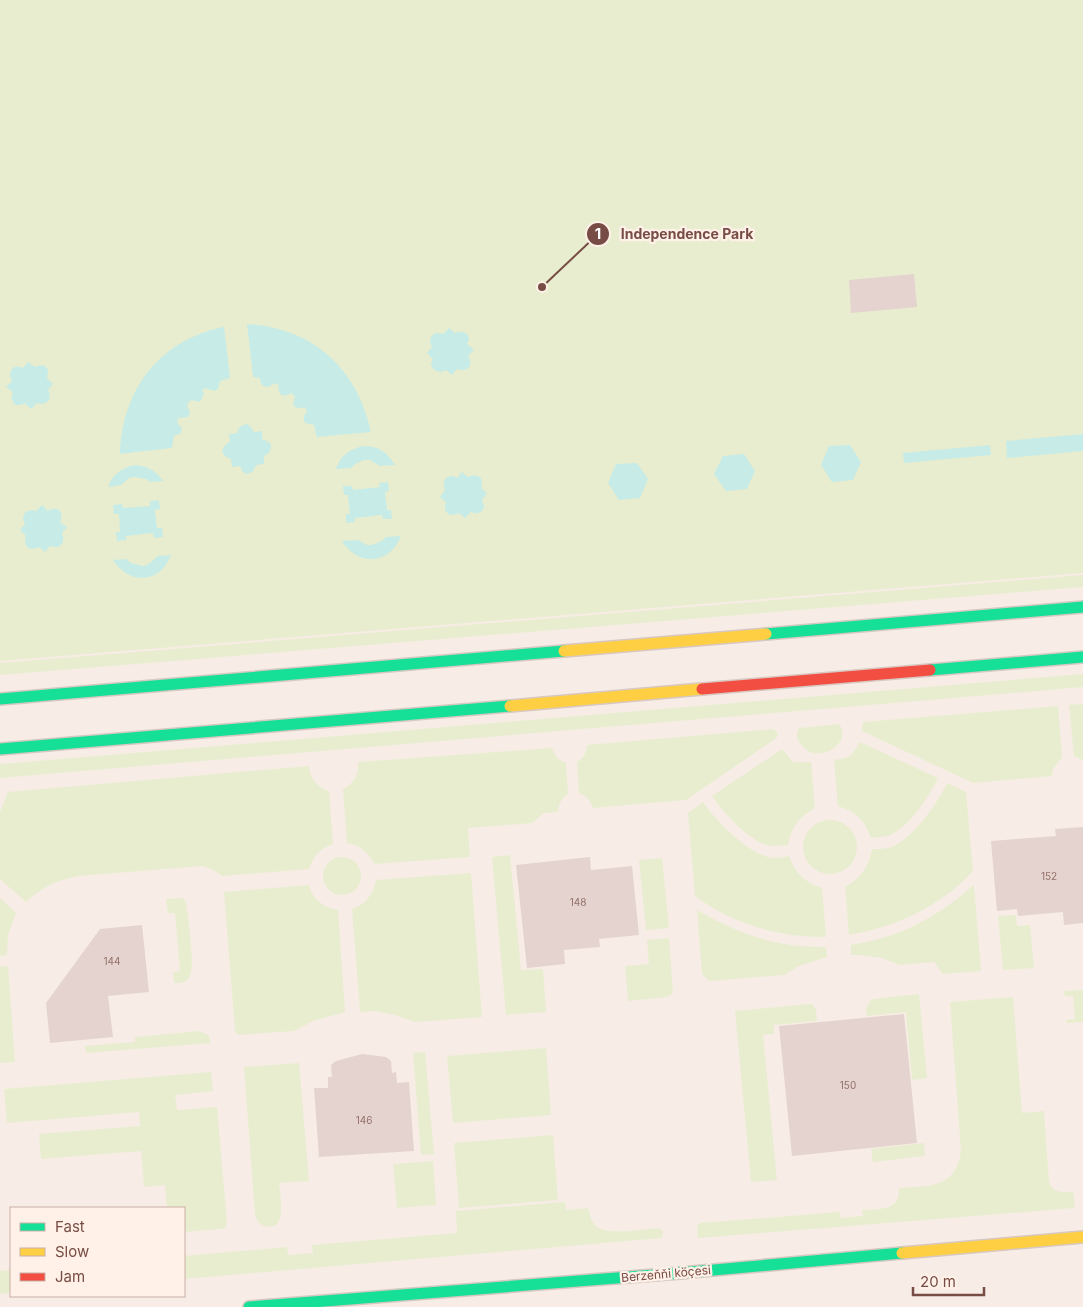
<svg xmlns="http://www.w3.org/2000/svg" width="1083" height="1307" viewBox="0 0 1083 1307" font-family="Inter,sans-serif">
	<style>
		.green { fill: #e8edcf }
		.water { fill: #c7ebe6 }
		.building { fill: #e4d3ce }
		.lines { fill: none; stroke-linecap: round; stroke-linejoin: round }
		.fast-casing { stroke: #d8c8c2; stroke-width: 14 }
		.slow-casing { stroke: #d8c8c2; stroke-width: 14 }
		.jam-casing { stroke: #d8c8c2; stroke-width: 14 }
		.fast { stroke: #16e098; stroke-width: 11 }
		.slow { stroke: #ffcf43; stroke-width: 11 }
		.jam { stroke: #f24e42; stroke-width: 11 }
		.labels { text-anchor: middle; stroke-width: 4.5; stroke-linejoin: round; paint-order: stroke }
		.number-label { font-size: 10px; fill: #947069 }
		.street-label { font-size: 12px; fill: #774c44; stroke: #fff1e8 }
		.leader { fill: none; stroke: #774c44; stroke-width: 2 }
		.callout-dot { fill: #774c44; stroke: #fff1e8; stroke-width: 2 }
		.mark-label { font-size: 15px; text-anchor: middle; font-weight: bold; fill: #fff }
		.callout-label { font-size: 14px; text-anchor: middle; font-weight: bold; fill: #774c44; stroke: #fff1e8; stroke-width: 4.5; stroke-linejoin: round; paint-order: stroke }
	</style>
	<rect width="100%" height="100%" fill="#f7ede6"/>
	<!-- green -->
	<g class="green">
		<polygon points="0,0 1083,0 1083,573 0,661"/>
		<polygon points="1083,575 1083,587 0,675 0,663"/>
		<polygon points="1083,674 1083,687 0,778 0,764"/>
		<polygon points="1083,704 1083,760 1074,756 1069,705"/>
		<polygon points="1058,706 1062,757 1053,769 1052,776 973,783 862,731 863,722"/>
		<path d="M 839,724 C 854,743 816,768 800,743 C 796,738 796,733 799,728 Z"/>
		<path d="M 773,729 L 777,732 L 778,736 L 775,739 L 686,800 L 593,808 C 590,800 587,796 579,793 L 577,762 C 584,758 586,753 587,745 Z"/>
		<path d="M 860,742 L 938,778 C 929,796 907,831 887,836 C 882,837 876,837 871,838 C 865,820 856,812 838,806 L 834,760 C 852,758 851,756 860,742 Z"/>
		<path d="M 552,748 C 555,756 558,760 566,763 L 568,794 C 561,799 559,803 558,812 L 544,813 L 532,823 L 468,828 L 470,857 L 374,864 C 368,852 360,845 347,843 L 343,789 C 354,783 359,775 358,762 Z"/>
		<path d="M 782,749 L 793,762 L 811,762 L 815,808 C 799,817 791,827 788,845 C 783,845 777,846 772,846 C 753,845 722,812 712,796 Z"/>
		<path d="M 309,766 C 310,779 317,787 329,791 L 333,844 C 320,848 313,857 309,869 L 222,876 L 212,869 L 201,866 L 79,876 C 57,880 42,887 26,902 L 0,879 L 0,812 L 8,792 Z"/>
		<path d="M 947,783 L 966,792 L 973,871 C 941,906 896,927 849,935 L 845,887 C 861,878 869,867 872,849 C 877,849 883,849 888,848 C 910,843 938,803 947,783 Z"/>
		<path d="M 703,802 C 716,821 750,856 773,858 C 778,858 784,857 789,856 C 796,874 804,882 822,888 L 826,937 C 780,938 732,924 695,896 L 688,813 Z"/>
		<circle cx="830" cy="847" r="27"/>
		<polygon points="510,855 521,970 543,969 546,1012 506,1015 492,857"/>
		<circle cx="342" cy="876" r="19"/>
		<polygon points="662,858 669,928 646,930 639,860"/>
		<path d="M 471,873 L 482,1017 L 415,1022 L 395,1015 L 374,1011 L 360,1012 L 352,909 C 365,905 374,894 376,880 Z"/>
		<path d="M 309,885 C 312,899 324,908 338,910 L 345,1012 L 313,1021 L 294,1031 L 238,1035 L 235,1031 L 224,892 Z"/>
		<path d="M 974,885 L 981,971 L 943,974 L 934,962 L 900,965 L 882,958 L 861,955 L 851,955 L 851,945 C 900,937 936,918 974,885 Z"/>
		<polygon points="0,898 16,913 8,935 7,955 0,956"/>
		<path d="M 183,898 L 186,903 C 188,917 196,969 189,978 C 185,983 180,983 174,983 L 173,972 L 180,971 L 175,913 L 168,913 L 166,899 Z"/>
		<path d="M 697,910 C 739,934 777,948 826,947 L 827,957 L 799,966 L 784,975 L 709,981 L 702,974 Z"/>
		<polygon points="1016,915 1017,926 1030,925 1034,968 1003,970 998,916"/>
		<polygon points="669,938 673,993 668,997 628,1001 625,966 649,964 647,940"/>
		<polygon points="8,966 15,1062 0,1063 0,967"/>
		<polygon points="1083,990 1083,1022 1067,1023 1066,1020 1075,1019 1073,996 1065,996 1064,991"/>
		<polygon points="919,994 927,1078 912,1080 906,1012 867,1016 866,1009 870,1001 873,999"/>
		<path d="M 1013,997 L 1022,1113 L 1044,1111 L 1049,1182 C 1054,1194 1062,1192 1073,1192 L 1075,1208 L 698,1238 L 697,1226 L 700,1223 L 840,1212 L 840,1218 L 863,1216 L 862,1210 C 879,1209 900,1212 899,1188 C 930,1186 956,1188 961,1151 L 950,1002 Z"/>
		<polygon points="808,1004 812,1004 816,1009 817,1021 774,1025 774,1034 763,1035 777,1180 751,1182 735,1011"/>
		<polygon points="199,1031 208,1035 211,1043 86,1053 85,1046 135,1042 135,1037"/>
		<polygon points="546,1048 551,1115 453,1123 447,1056"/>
		<polygon points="425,1052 434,1154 421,1155 413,1053"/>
		<path d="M 299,1063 L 309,1181 L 279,1183 C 280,1194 288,1233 265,1226 C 259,1224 257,1221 255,1215 L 244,1067 Z"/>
		<polygon points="211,1072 213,1091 175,1095 177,1110 217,1107 227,1223 225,1228 220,1229 184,1232 184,1208 167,1208 165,1185 144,1187 141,1151 41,1159 39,1134 140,1126 139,1112 7,1123 4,1089"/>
		<polygon points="553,1135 558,1200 459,1208 454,1143"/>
		<polygon points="924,1143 925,1156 873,1162 871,1149"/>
		<polygon points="433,1161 436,1205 397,1208 393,1164"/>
		<path d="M 565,1202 L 566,1210 L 588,1208 C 590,1214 591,1222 596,1226 C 606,1236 645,1229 659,1228 L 663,1231 L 662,1238 L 184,1279 L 184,1256 L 287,1247 L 288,1255 L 313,1253 L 312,1245 L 457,1233 L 456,1211 Z"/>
		<polygon points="11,1270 11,1293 0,1294 0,1271"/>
	</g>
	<!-- water -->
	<g class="water">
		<path d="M 247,324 C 313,328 357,368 371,432 L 317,437 L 314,425 L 305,423 C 303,418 303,416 307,412 L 305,407 C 299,409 297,409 293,405 L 295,396 L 291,393 C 283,399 277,394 279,385 L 274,383 C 268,390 260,387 260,378 L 253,377 Z"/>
		<path d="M 224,327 L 230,378 L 220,381 L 218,389 L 214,391 L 206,388 L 202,390 L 204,394 L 200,402 L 191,400 L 187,405 L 190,413 L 188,417 L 179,418 L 177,422 L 182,429 L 181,433 L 174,436 L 172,448 L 120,454 C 122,390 159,340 224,327 Z"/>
		<path d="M 449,328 L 455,333 C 460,331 463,331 468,335 L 469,340 L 467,344 L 474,350 L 468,356 C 474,366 467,373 457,369 L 452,375 L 446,370 C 440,373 437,372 432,368 L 431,363 L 433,359 L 427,353 L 432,347 C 427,338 433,330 443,334 Z"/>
		<path d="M 28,362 L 35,367 C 44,362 51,368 47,378 L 53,384 L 48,390 C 53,399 47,406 37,403 L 31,409 L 25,403 C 16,409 9,402 13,392 L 6,387 L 12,381 C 7,371 13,364 23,368 Z"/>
		<path d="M 247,424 L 251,427 L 254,432 L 262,431 L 262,439 L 267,441 L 271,444 C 271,451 270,453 264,456 L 264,464 L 256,465 C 254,471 252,473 246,474 L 242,471 L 240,466 L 232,467 L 231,459 C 220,456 220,447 230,442 L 229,434 L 237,433 C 239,427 241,425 247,424 Z"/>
		<polygon points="1083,434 1083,451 1007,458 1006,441"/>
		<polygon points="850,445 861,462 853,480 832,482 821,465 829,446"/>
		<polygon points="990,445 991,455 904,463 903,453"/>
		<path d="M 364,446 C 379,446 387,452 395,465 L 380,466 L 370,460 L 364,460 L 355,464 L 351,468 L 336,469 C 341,455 349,449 364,446 Z"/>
		<polygon points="744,454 755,471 747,489 726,491 714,474 723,456"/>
		<polygon points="637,463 648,479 640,498 619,500 608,483 616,464"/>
		<path d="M 134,465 C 146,466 156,470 163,481 L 150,482 L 146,479 L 134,477 L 129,478 L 121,485 L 108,487 C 112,474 121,469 134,465 Z"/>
		<path d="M 462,472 L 468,477 C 477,472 485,478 481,488 L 487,493 L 482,500 C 487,509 481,516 471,512 L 465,518 L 459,513 C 450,518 442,512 446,502 L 440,497 L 445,490 C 443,485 443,482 447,477 L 452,476 L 457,478 Z"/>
		<polygon points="388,482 389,491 385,492 387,510 391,510 392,519 383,519 382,515 355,518 355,522 346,523 346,514 350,514 348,495 344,495 343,486 352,486 353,490 380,487 379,483"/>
		<polygon points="159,500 160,509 155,510 157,528 162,528 163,537 154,538 153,533 126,536 126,540 117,541 116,532 120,532 119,514 114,514 113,505 122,504 123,508 150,506 150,501"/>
		<path d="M 42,505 L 48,511 C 57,505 65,512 60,522 L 67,527 L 62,533 C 66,543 60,550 50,546 L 45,552 L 39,547 C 30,552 22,546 26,536 L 20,530 L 25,524 C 20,515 26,508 36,511 Z"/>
		<path d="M 401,536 C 390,565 358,567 342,541 L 358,540 L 367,545 L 372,545 L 382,541 L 386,537 Z"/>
		<path d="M 171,555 C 160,584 129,585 113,560 L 126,559 L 131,563 L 143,566 L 149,564 L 158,556 Z"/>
	</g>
	<!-- building -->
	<g class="building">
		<polygon points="914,274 917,307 851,313 849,280"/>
		<polygon points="1083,827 1083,923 1064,925 1063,912 1018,916 1017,909 997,911 991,841 1056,836 1055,829"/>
		<polygon points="590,857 591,870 632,866 639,935 599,939 600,947 564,950 565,964 527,968 516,865"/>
		<polygon points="142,925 149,992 108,996 113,1037 50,1043 46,1003 100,929"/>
		<polygon points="904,1014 917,1143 792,1156 779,1026"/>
		<polygon points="362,1054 386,1057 391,1061 392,1073 396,1072 397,1083 409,1082 414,1151 319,1157 314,1088 328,1088 328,1077 332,1077 331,1065 336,1061"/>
	</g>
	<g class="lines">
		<defs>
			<g id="fast">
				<polyline points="766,634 1083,607"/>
				<polyline points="930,670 1083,657"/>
				<polyline points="0,699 564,651"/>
				<polyline points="0,749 510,706"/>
				<polyline points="249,1307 680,1273 902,1253"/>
			</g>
			<g id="slow">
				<polyline points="564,651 766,634"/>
				<polyline points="510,706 702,689"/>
				<polyline points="902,1253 1083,1237"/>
			</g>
			<polyline id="jam" points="702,689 930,670"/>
		</defs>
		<!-- fast casing -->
		<use href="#fast" class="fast-casing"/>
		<!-- slow casing -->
		<use href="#slow" class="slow-casing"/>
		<!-- jam casing -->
		<use href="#jam" class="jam-casing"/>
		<!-- fast -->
		<use href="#fast" class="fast"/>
		<!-- slow -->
		<use href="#slow" class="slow"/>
		<!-- jam -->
		<use href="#jam" class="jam"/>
	</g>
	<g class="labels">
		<!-- number labels -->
		<g class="number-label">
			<text x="1049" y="880">152</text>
			<text x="578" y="906">148</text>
			<text x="112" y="965">144</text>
			<text x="848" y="1089">150</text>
			<text x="364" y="1124">146</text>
		</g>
		<!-- street labels -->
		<g class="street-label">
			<text transform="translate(666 1274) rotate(-5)" y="4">Berzeňňi köçesi</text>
		</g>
	</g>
	<!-- callouts -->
	<path class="leader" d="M542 287L598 234"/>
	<g class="callout-dot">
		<circle cx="542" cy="287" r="5"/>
		<circle cx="598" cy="234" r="12"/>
	</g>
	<g class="mark-label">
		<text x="598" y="239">1</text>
	</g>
	<g class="callout-label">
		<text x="687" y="239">Independence Park</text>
	</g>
	<!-- legend -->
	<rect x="10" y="1207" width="175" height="90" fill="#fff1e8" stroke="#c9afa6"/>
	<rect x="20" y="1223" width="25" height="8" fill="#16e098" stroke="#c9afa6"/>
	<text x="55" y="1232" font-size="15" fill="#774c44">Fast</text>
	<rect x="20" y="1248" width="25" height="8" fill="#ffcf43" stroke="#c9afa6"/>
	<text x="55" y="1257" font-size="15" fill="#774c44">Slow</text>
	<rect x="20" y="1273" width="25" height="8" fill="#f24e42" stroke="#c9afa6"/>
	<text x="55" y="1282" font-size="15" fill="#774c44">Jam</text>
	<!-- scale -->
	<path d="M913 1287v8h71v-8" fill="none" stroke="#774c44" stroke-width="2.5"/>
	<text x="920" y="1287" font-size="15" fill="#774c44" stroke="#fff1e8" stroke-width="4" paint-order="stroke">20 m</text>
</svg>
